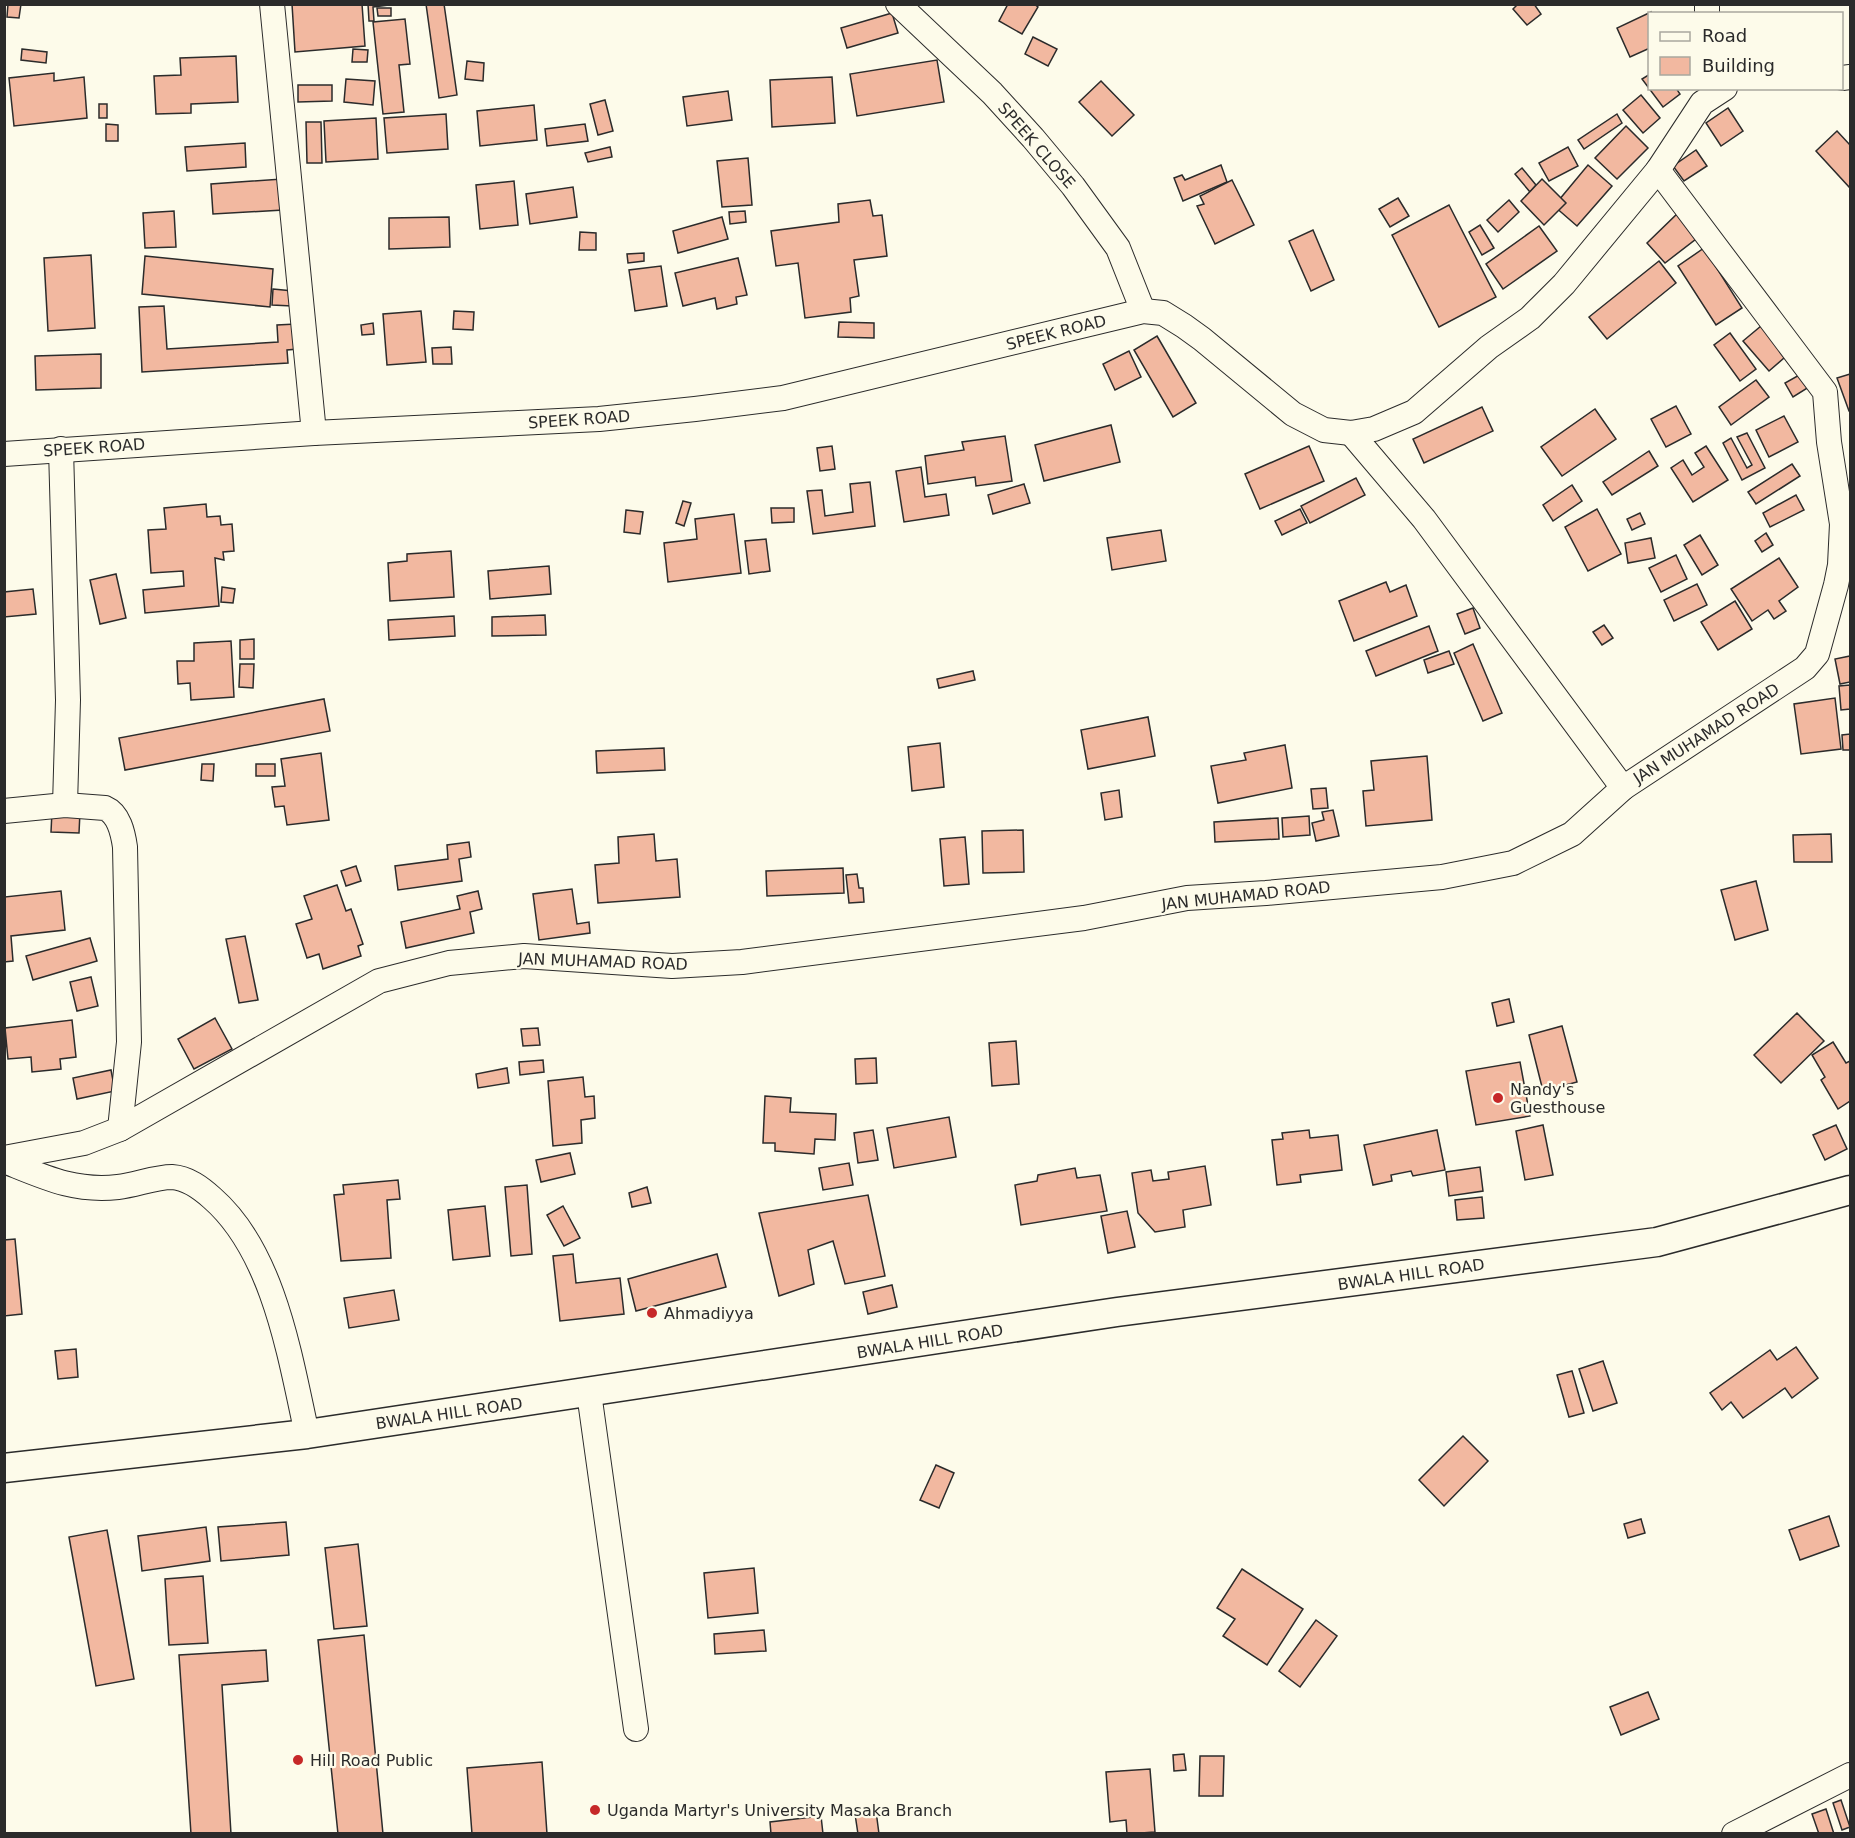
<svg xmlns="http://www.w3.org/2000/svg" width="1855" height="1838" viewBox="0 0 1855 1838" font-family="'DejaVu Sans',sans-serif">
	<style>
		.building { fill: #f2b8a0; stroke: #2b2b2b; stroke-width: 1.5 }
		.lines { fill: none; stroke-linecap: round; stroke-linejoin: round }
		.minor-casing { stroke: #2b2b2b; stroke-width: 26 }
		.tertiary-casing { stroke: #2b2b2b; stroke-width: 31 }
		.minor { stroke: #fdfbea; stroke-width: 24 }
		.tertiary { stroke: #fdfbea; stroke-width: 28 }
		.poi-dot { fill: #c62828; stroke: #fdfbea; stroke-width: 2 }
		.labels { text-anchor: middle; stroke-width: 4.5; stroke-linejoin: round; paint-order: stroke }
		.street-label { font-size: 16px; fill: #2b2b2b; stroke: #fdfbea }
		.poi-label { font-size: 16px; fill: #2b2b2b; stroke: #fdfbea; text-anchor: start }
	</style>
	<rect width="100%" height="100%" fill="#fdfbea"/>
	<!-- building -->
	<g class="building">
		<polygon points="8,4 21,4 19,18 7,17"/>
		<polygon points="292,4 362,4 365,46 295,52"/>
		<polygon points="368,4 397,4 373,7 374,21 369,21"/>
		<polygon points="426,4 444,4 457,95 439,98"/>
		<polygon points="1008,4 1034,4 1038,7 1022,34 999,21"/>
		<polygon points="1518,4 1534,4 1541,14 1527,25 1513,9"/>
		<polygon points="377,8 391,8 391,16 378,16"/>
		<polygon points="1651,12 1650,48 1630,57 1617,28"/>
		<polygon points="892,13 898,33 847,48 841,28"/>
		<polygon points="405,19 410,64 399,65 404,112 383,114 373,22"/>
		<polygon points="1033,37 1057,49 1048,66 1025,54"/>
		<polygon points="22,49 47,52 46,63 21,60"/>
		<polygon points="353,49 368,50 367,62 352,62"/>
		<polygon points="236,56 238,102 191,104 191,113 156,114 154,76 181,75 180,58"/>
		<polygon points="937,60 944,102 857,116 850,74"/>
		<polygon points="467,61 484,63 483,81 465,79"/>
		<polygon points="54,73 54,81 84,77 87,118 14,126 9,78"/>
		<polygon points="1650,74 1650,88 1676,88 1680,94 1663,107 1642,79"/>
		<polygon points="832,77 835,123 772,127 770,80"/>
		<polygon points="346,79 375,81 373,105 344,102"/>
		<polygon points="1101,81 1134,115 1112,136 1079,102"/>
		<polygon points="298,85 332,85 332,101 298,102"/>
		<polygon points="728,91 732,120 687,126 683,97"/>
		<polygon points="1641,95 1660,118 1643,133 1623,110"/>
		<polygon points="605,100 613,131 598,135 590,104"/>
		<rect x="99" y="104" width="8" height="14"/>
		<polygon points="534,105 537,140 480,146 477,111"/>
		<polygon points="1728,108 1743,131 1721,146 1706,123"/>
		<polygon points="446,114 448,149 387,153 384,118"/>
		<polygon points="1617,114 1622,123 1584,149 1578,140"/>
		<polygon points="376,118 378,159 326,162 324,121"/>
		<polygon points="306,122 321,122 322,163 307,163"/>
		<polygon points="106,124 118,125 118,141 106,141"/>
		<polygon points="585,124 588,141 547,146 545,129"/>
		<polygon points="1626,126 1648,148 1617,179 1595,158"/>
		<polygon points="1837,131 1850,145 1850,188 1816,151"/>
		<polygon points="245,143 246,167 187,171 185,147"/>
		<polygon points="610,147 612,157 588,162 585,153"/>
		<polygon points="1568,147 1578,166 1549,181 1539,163"/>
		<polygon points="1696,150 1707,166 1684,181 1673,166"/>
		<polygon points="748,158 752,205 722,207 717,161"/>
		<polygon points="1221,165 1227,182 1183,201 1174,178 1182,175 1185,180"/>
		<polygon points="1588,165 1612,186 1577,226 1554,206"/>
		<polygon points="1522,168 1536,185 1530,192 1515,174"/>
		<polygon points="282,179 283,210 213,214 211,184"/>
		<polygon points="1542,179 1566,203 1544,225 1521,201"/>
		<polygon points="1232,180 1254,225 1215,244 1197,206 1204,204 1200,196"/>
		<polygon points="514,181 518,225 480,229 476,185"/>
		<polygon points="573,187 577,217 530,224 526,194"/>
		<polygon points="1398,198 1409,216 1390,227 1379,209"/>
		<polygon points="870,200 873,216 882,215 887,256 854,260 859,296 850,298 851,312 805,318 798,263 776,266 771,231 839,222 838,204"/>
		<polygon points="1509,200 1519,212 1498,232 1487,220"/>
		<polygon points="1449,205 1496,297 1439,327 1392,235"/>
		<polygon points="174,211 176,247 145,248 143,213"/>
		<polygon points="745,211 746,222 730,224 729,212"/>
		<polygon points="1678,213 1696,239 1665,263 1647,243"/>
		<polygon points="449,217 450,247 389,249 389,218"/>
		<polygon points="722,217 728,239 678,253 673,231"/>
		<polygon points="1480,225 1494,248 1482,255 1469,232"/>
		<polygon points="1539,226 1557,251 1503,289 1486,264"/>
		<polygon points="1313,230 1334,280 1311,291 1289,241"/>
		<polygon points="580,232 596,233 596,250 579,250"/>
		<polygon points="1704,248 1742,308 1716,325 1678,266"/>
		<polygon points="644,253 644,261 628,263 627,254"/>
		<polygon points="91,255 95,328 48,331 44,258"/>
		<polygon points="145,256 273,269 270,307 142,294"/>
		<polygon points="738,258 747,295 736,297 737,304 717,309 715,298 683,306 675,273"/>
		<polygon points="1659,261 1676,283 1607,339 1589,317"/>
		<polygon points="661,266 667,306 635,311 629,270"/>
		<polygon points="273,289 293,291 292,306 272,305"/>
		<polygon points="164,306 167,349 278,342 277,325 296,324 298,349 287,350 288,363 142,372 139,307"/>
		<polygon points="421,311 426,362 387,365 383,314"/>
		<polygon points="454,311 474,312 473,330 453,329"/>
		<polygon points="1767,321 1792,351 1769,371 1743,341"/>
		<polygon points="839,322 874,323 874,338 838,337"/>
		<polygon points="373,323 374,334 362,335 361,325"/>
		<polygon points="1730,333 1756,369 1740,381 1714,345"/>
		<polygon points="1157,336 1196,403 1173,417 1134,350"/>
		<polygon points="451,347 452,364 433,364 432,348"/>
		<polygon points="1129,351 1141,377 1115,390 1103,364"/>
		<polygon points="101,354 101,388 36,390 35,356"/>
		<polygon points="1801,374 1809,387 1793,397 1785,383"/>
		<polygon points="1850,374 1850,411 1849,411 1837,378"/>
		<polygon points="1756,380 1769,397 1731,425 1719,407"/>
		<polygon points="1676,406 1691,434 1666,447 1651,419"/>
		<polygon points="1482,407 1493,431 1424,463 1413,439"/>
		<polygon points="1595,409 1616,439 1562,476 1541,447"/>
		<polygon points="1784,416 1798,442 1769,457 1756,430"/>
		<polygon points="1111,425 1120,462 1044,481 1035,445"/>
		<polygon points="1747,433 1765,468 1742,480 1723,443 1731,438 1747,468 1752,465 1737,437"/>
		<polygon points="1005,436 1012,481 976,486 975,477 928,484 925,456 964,450 962,442"/>
		<polygon points="832,446 835,469 820,471 817,448"/>
		<polygon points="1309,446 1324,481 1260,509 1245,474"/>
		<polygon points="1706,446 1728,480 1693,502 1671,468 1683,460 1692,475 1704,467 1695,453"/>
		<polygon points="1649,451 1658,466 1612,495 1603,482"/>
		<polygon points="1792,464 1800,476 1756,504 1748,492"/>
		<polygon points="921,467 925,497 946,494 949,515 904,522 896,471"/>
		<polygon points="1356,478 1365,495 1310,523 1301,506"/>
		<polygon points="870,482 875,526 813,534 807,491 822,490 825,516 853,512 850,484"/>
		<polygon points="1024,484 1030,503 993,514 988,495"/>
		<polygon points="1572,485 1582,501 1553,521 1543,505"/>
		<polygon points="1796,495 1804,510 1770,527 1763,513"/>
		<polygon points="683,501 691,503 684,526 676,523"/>
		<polygon points="206,504 207,517 220,516 221,525 232,524 234,551 223,552 224,560 215,558 219,606 145,613 143,590 184,586 183,571 151,573 148,530 166,529 164,508"/>
		<polygon points="771,508 794,508 794,522 772,523"/>
		<polygon points="1300,509 1307,523 1282,535 1275,521"/>
		<polygon points="1597,509 1621,554 1588,571 1565,527"/>
		<polygon points="626,510 643,512 640,534 624,532"/>
		<polygon points="1640,513 1645,524 1632,530 1627,519"/>
		<polygon points="734,514 741,573 668,582 664,543 697,539 695,519"/>
		<polygon points="1161,530 1166,561 1112,570 1107,538"/>
		<polygon points="1766,533 1773,545 1762,552 1755,541"/>
		<polygon points="1700,535 1718,565 1702,575 1684,545"/>
		<polygon points="1651,538 1655,558 1628,563 1625,543"/>
		<polygon points="766,539 770,571 749,574 745,541"/>
		<polygon points="451,551 454,597 390,601 388,563 407,561 407,554"/>
		<polygon points="1676,555 1687,579 1661,592 1649,568"/>
		<polygon points="1779,558 1798,587 1779,601 1786,611 1774,619 1768,610 1752,621 1731,589"/>
		<polygon points="549,566 551,594 490,599 488,571"/>
		<polygon points="116,574 126,618 100,624 90,580"/>
		<polygon points="1386,582 1390,592 1406,585 1417,616 1354,641 1339,601"/>
		<polygon points="1697,584 1707,605 1674,621 1664,600"/>
		<polygon points="222,587 235,589 233,603 221,602"/>
		<polygon points="33,589 36,614 4,617 4,592"/>
		<polygon points="1735,601 1752,629 1718,650 1701,622"/>
		<polygon points="1473,608 1480,628 1465,634 1457,614"/>
		<polygon points="545,615 546,635 492,636 492,617"/>
		<polygon points="454,616 455,636 389,640 388,620"/>
		<polygon points="1604,625 1613,638 1602,645 1593,632"/>
		<polygon points="1429,626 1438,651 1376,676 1366,651"/>
		<polygon points="254,639 254,659 240,659 240,640"/>
		<polygon points="231,641 234,697 191,700 190,683 178,684 177,661 194,661 194,643"/>
		<polygon points="1473,644 1502,713 1483,721 1454,653"/>
		<polygon points="1449,651 1454,664 1428,673 1424,660"/>
		<polygon points="1850,656 1850,682 1840,684 1835,659"/>
		<polygon points="240,664 254,664 253,688 239,687"/>
		<polygon points="973,671 975,680 939,688 937,679"/>
		<polygon points="1850,685 1850,709 1841,710 1839,686"/>
		<polygon points="1835,698 1841,749 1801,754 1794,704"/>
		<polygon points="324,699 330,731 125,770 119,738"/>
		<polygon points="1148,717 1155,756 1088,769 1081,730"/>
		<polygon points="1850,734 1850,750 1843,750 1842,735"/>
		<polygon points="940,743 944,787 912,791 908,747"/>
		<polygon points="1285,745 1292,788 1218,803 1211,766 1246,760 1244,753"/>
		<polygon points="664,748 665,770 597,773 596,751"/>
		<polygon points="321,753 329,820 287,825 284,806 275,807 272,787 285,786 281,759"/>
		<polygon points="1427,756 1432,820 1366,826 1363,791 1374,790 1371,761"/>
		<polygon points="202,764 214,764 213,781 201,780"/>
		<rect x="256" y="764" width="19" height="12"/>
		<polygon points="1326,788 1328,808 1313,809 1311,789"/>
		<polygon points="1119,790 1122,817 1105,820 1101,793"/>
		<polygon points="1333,810 1339,836 1316,841 1312,823 1324,820 1322,812"/>
		<polygon points="52,811 80,812 79,833 51,832"/>
		<polygon points="1309,816 1310,835 1283,837 1282,818"/>
		<polygon points="1278,818 1279,839 1215,842 1214,822"/>
		<polygon points="1023,830 1024,872 983,873 982,831"/>
		<polygon points="654,834 656,861 677,859 680,897 598,903 595,865 619,863 618,837"/>
		<polygon points="1831,834 1832,862 1794,862 1793,835"/>
		<polygon points="965,837 969,884 944,886 940,839"/>
		<polygon points="469,842 471,857 459,859 462,881 398,890 395,866 448,859 447,845"/>
		<polygon points="356,866 361,881 346,886 341,871"/>
		<polygon points="843,868 844,893 767,896 766,871"/>
		<polygon points="857,874 859,888 863,888 864,902 849,903 846,875"/>
		<polygon points="1756,881 1768,930 1735,940 1721,890"/>
		<polygon points="337,885 346,911 351,909 363,944 358,946 361,956 323,969 319,954 307,958 296,924 312,919 304,896"/>
		<polygon points="4,889 5,897 61,891 65,930 11,936 13,961 4,962"/>
		<polygon points="572,889 577,924 589,922 590,933 539,940 533,894"/>
		<polygon points="478,891 482,909 470,912 474,933 406,948 401,922 460,909 457,896"/>
		<polygon points="245,936 258,1000 239,1003 226,939"/>
		<polygon points="90,938 97,961 33,980 26,956"/>
		<polygon points="91,977 98,1006 77,1011 70,982"/>
		<polygon points="1509,999 1514,1022 1497,1026 1492,1003"/>
		<polygon points="1797,1013 1824,1041 1781,1083 1754,1055"/>
		<polygon points="215,1018 232,1049 194,1069 178,1039"/>
		<polygon points="72,1020 76,1057 60,1059 61,1069 32,1072 31,1057 8,1059 5,1028"/>
		<polygon points="1562,1026 1577,1082 1543,1091 1529,1035"/>
		<polygon points="538,1028 540,1045 523,1046 521,1029"/>
		<polygon points="1016,1041 1019,1084 992,1086 989,1043"/>
		<polygon points="1833,1042 1846,1063 1850,1061 1850,1101 1838,1109 1821,1080 1825,1077 1812,1055"/>
		<polygon points="876,1058 877,1083 856,1084 855,1059"/>
		<polygon points="543,1060 544,1072 520,1075 519,1062"/>
		<polygon points="1520,1062 1530,1116 1476,1125 1466,1071"/>
		<polygon points="507,1068 509,1083 478,1088 476,1074"/>
		<polygon points="111,1070 115,1091 77,1099 73,1078"/>
		<polygon points="583,1077 585,1097 594,1096 595,1118 581,1120 582,1143 553,1146 548,1081"/>
		<polygon points="765,1096 791,1098 790,1112 836,1114 835,1140 815,1139 814,1154 775,1151 775,1143 763,1143"/>
		<polygon points="949,1117 956,1157 894,1168 887,1128"/>
		<polygon points="1543,1125 1553,1175 1525,1180 1516,1131"/>
		<polygon points="1836,1125 1847,1149 1825,1160 1813,1135"/>
		<polygon points="873,1130 878,1160 858,1163 854,1133"/>
		<polygon points="1309,1130 1310,1138 1338,1135 1342,1170 1300,1175 1301,1182 1277,1185 1272,1140 1283,1139 1282,1133"/>
		<polygon points="1437,1130 1445,1170 1413,1176 1411,1171 1391,1175 1392,1181 1373,1185 1364,1145"/>
		<polygon points="570,1153 575,1174 541,1182 536,1160"/>
		<polygon points="849,1163 853,1185 823,1190 819,1168"/>
		<polygon points="1205,1166 1211,1205 1183,1210 1185,1227 1155,1232 1138,1213 1132,1173 1151,1170 1153,1181 1169,1179 1168,1172"/>
		<polygon points="1480,1167 1483,1191 1449,1196 1446,1172"/>
		<polygon points="1075,1168 1077,1178 1100,1175 1107,1211 1021,1225 1015,1185 1037,1181 1038,1175"/>
		<polygon points="398,1180 400,1199 387,1200 391,1258 341,1261 334,1195 344,1194 343,1185"/>
		<polygon points="527,1185 532,1254 511,1256 505,1187"/>
		<polygon points="647,1187 651,1203 632,1207 629,1193"/>
		<polygon points="868,1195 885,1276 845,1284 833,1241 808,1250 814,1284 779,1296 759,1213"/>
		<polygon points="1482,1197 1484,1218 1457,1220 1455,1200"/>
		<polygon points="485,1206 490,1256 453,1260 448,1210"/>
		<polygon points="563,1206 580,1238 564,1246 547,1215"/>
		<polygon points="1127,1211 1135,1247 1108,1253 1101,1216"/>
		<polygon points="15,1239 22,1314 4,1316 4,1240"/>
		<polygon points="573,1254 576,1283 620,1278 624,1314 560,1321 553,1256"/>
		<polygon points="717,1254 726,1287 636,1311 628,1279"/>
		<polygon points="892,1285 897,1307 868,1314 863,1292"/>
		<polygon points="394,1290 399,1320 349,1328 344,1298"/>
		<polygon points="1796,1347 1818,1378 1792,1398 1785,1388 1743,1418 1731,1402 1722,1410 1710,1393 1770,1350 1777,1360"/>
		<polygon points="76,1349 78,1377 58,1379 55,1351"/>
		<polygon points="1603,1361 1617,1403 1593,1411 1579,1369"/>
		<polygon points="1572,1371 1584,1413 1569,1417 1557,1375"/>
		<polygon points="1463,1436 1488,1461 1444,1506 1419,1480"/>
		<polygon points="936,1465 954,1473 939,1508 920,1500"/>
		<polygon points="1829,1516 1839,1546 1800,1560 1789,1530"/>
		<polygon points="1641,1519 1645,1533 1628,1538 1624,1524"/>
		<polygon points="286,1522 289,1555 221,1561 218,1527"/>
		<polygon points="206,1527 210,1561 142,1571 138,1536"/>
		<polygon points="107,1530 134,1679 96,1686 69,1537"/>
		<polygon points="358,1544 367,1626 334,1629 325,1548"/>
		<polygon points="754,1568 758,1613 708,1618 704,1573"/>
		<polygon points="1242,1569 1303,1609 1267,1665 1223,1636 1235,1619 1217,1608"/>
		<polygon points="203,1576 208,1643 169,1645 165,1579"/>
		<polygon points="1316,1620 1337,1636 1300,1687 1279,1671"/>
		<polygon points="764,1630 766,1651 715,1654 714,1634"/>
		<polygon points="364,1635 383,1834 338,1834 318,1640"/>
		<polygon points="266,1650 268,1681 222,1685 231,1834 191,1834 179,1655"/>
		<polygon points="1648,1692 1659,1719 1621,1735 1610,1707"/>
		<polygon points="1184,1754 1186,1770 1174,1771 1173,1755"/>
		<polygon points="1200,1756 1224,1756 1223,1796 1199,1796"/>
		<polygon points="542,1762 547,1834 472,1834 467,1768"/>
		<polygon points="1150,1769 1155,1832 1127,1834 1126,1820 1110,1822 1106,1772"/>
		<polygon points="1841,1800 1850,1827 1842,1830 1833,1803"/>
		<polygon points="1826,1809 1834,1834 1819,1834 1812,1814"/>
		<polygon points="876,1811 879,1834 858,1834 855,1814"/>
		<polygon points="821,1816 823,1834 771,1834 770,1822"/>
	</g>
	<g class="lines">
		<defs>
			<g id="minor">
				<polyline points="272,4 314,433"/>
				<polyline points="898,4 992,93 1033,138 1073,186 1118,248 1143,311"/>
				<polyline points="1707,4 1707,14"/>
				<polyline points="1842,78 1850,77"/>
				<polyline points="1351,433 1424,519 1623,788"/>
				<polyline points="61,449 68,700 65,805"/>
				<polyline points="4,454 314,433 599,419 695,409 783,398 1143,311 1163,313 1184,326 1202,339 1293,414 1324,430 1351,433 1374,429 1414,412 1489,347 1530,318 1564,284 1658,170 1702,103 1725,88"/>
				<path d="M 4,811 L 65,805 L 105,808 C 119,814 123,833 125,847 L 129,1042 L 120,1129"/>
				<polyline points="4,1158 84,1143 120,1129 379,981 449,963 524,956 672,966 742,962 1084,918 1187,898 1266,893 1442,877 1513,863 1572,834 1623,788 1805,668 1817,654 1836,585 1840,565 1842,524 1829,442 1825,392 1658,170"/>
				<path d="M 4,1161 C 44,1177 74,1192 118,1187 C 136,1185 155,1177 172,1177 C 188,1178 201,1188 212,1198 C 274,1252 290,1357 307,1434"/>
				<polyline points="589,1393 636,1729"/>
				<polyline points="1734,1834 1850,1775"/>
			</g>
			<polyline id="tertiary" points="4,1468 307,1434 1117,1312 1657,1242 1850,1190"/>
		</defs>
		<!-- minor casing -->
		<use href="#minor" class="minor-casing"/>
		<!-- tertiary casing -->
		<use href="#tertiary" class="tertiary-casing"/>
		<!-- minor -->
		<use href="#minor" class="minor"/>
		<!-- tertiary -->
		<use href="#tertiary" class="tertiary"/>
	</g>
	<!-- markers -->
	<g class="poi-dot">
		<circle cx="1498" cy="1098" r="6"/>
		<circle cx="652" cy="1313" r="6"/>
		<circle cx="298" cy="1760" r="6"/>
		<circle cx="595" cy="1810" r="6"/>
	</g>
	<g class="labels">
		<!-- street labels -->
		<g class="street-label">
			<text transform="translate(1037 145) rotate(49)" y="6">SPEEK CLOSE</text>
			<text transform="translate(1056 332) rotate(-14)" y="6">SPEEK ROAD</text>
			<text transform="translate(579 419) rotate(-4)" y="6">SPEEK ROAD</text>
			<text transform="translate(94 447) rotate(-4)" y="6">SPEEK ROAD</text>
			<text transform="translate(1706 733) rotate(-33)" y="6">JAN MUHAMAD ROAD</text>
			<text transform="translate(1246 895) rotate(-6)" y="6">JAN MUHAMAD ROAD</text>
			<text transform="translate(603 961) rotate(2)" y="6">JAN MUHAMAD ROAD</text>
			<text transform="translate(1411 1274) rotate(-8)" y="6">BWALA HILL ROAD</text>
			<text transform="translate(930 1341) rotate(-9)" y="6">BWALA HILL ROAD</text>
			<text transform="translate(449 1413) rotate(-8)" y="6">BWALA HILL ROAD</text>
		</g>
		<!-- poi labels -->
		<g class="poi-label">
			<text x="1510" y="1095">Nandy's<tspan x="1510" dy="18">Guesthouse</tspan></text>
			<text x="664" y="1319">Ahmadiyya</text>
			<text x="310" y="1766">Hill Road Public</text>
			<text x="607" y="1816">Uganda Martyr's University Masaka Branch</text>
		</g>
	</g>
	<!-- border -->
	<rect width="1855" height="1838" fill="none" stroke="#2b2b2b" stroke-width="12"/>
	<!-- legend -->
	<rect x="1648" y="12" width="195" height="78" fill="#fdfbea" stroke="#a9a89e" stroke-width="1.5"/>
	<rect x="1660" y="32" width="30" height="9" fill="#fdfbea" stroke="#a9a89e" stroke-width="1.5"/>
	<text x="1702" y="42" font-size="18" fill="#2b2b2b">Road</text>
	<rect x="1660" y="57" width="30" height="18" fill="#f2b8a0" stroke="#a9a89e" stroke-width="1.5"/>
	<text x="1702" y="72" font-size="18" fill="#2b2b2b">Building</text>
</svg>
